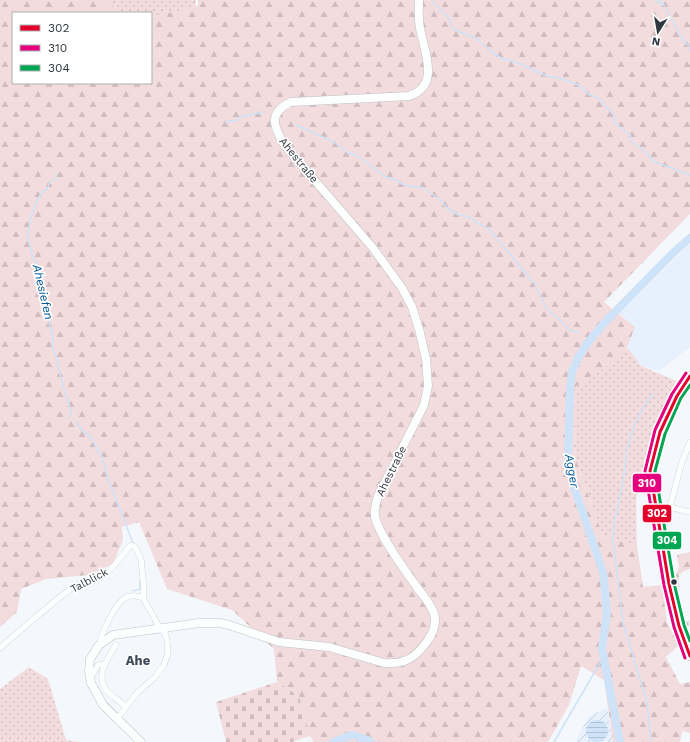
<svg xmlns="http://www.w3.org/2000/svg" width="690" height="742" viewBox="0 0 690 742" font-family="'Work Sans',sans-serif">
	<style>
		.built { fill: #e6f1fd }
		.industrial { fill: url(#industrial-furrows) }
		.grass { fill: url(#grass-dots) }
		.forest { fill: url(#forest-firs) }
		.cemetery { fill: url(#cemetery-stones) }
		.water { fill: url(#water-rules) }
		.lines { fill: none; stroke-linecap: round; stroke-linejoin: round }
		.stream { stroke: #cee2f8; stroke-width: 1.5 }
		.river { stroke: #cee2f8; stroke-width: 8 }
		.street-casing { stroke: #bec2c6; stroke-width: 6 }
		.secondary-casing { stroke: #bec2c6; stroke-width: 9 }
		.primary-casing { stroke: #bec2c6; stroke-width: 10 }
		.street { stroke: #fdfefe; stroke-width: 5.5 }
		.secondary { stroke: #fdfefe; stroke-width: 8 }
		.primary { stroke: #fdfefe; stroke-width: 9 }
		.bus-1-casing { stroke: #fff; stroke-width: 6 }
		.bus-2-casing { stroke: #fff; stroke-width: 6 }
		.bus-3-casing { stroke: #fff; stroke-width: 6 }
		.bus-1 { stroke: #e4002b; stroke-width: 3 }
		.bus-2 { stroke: #e5007d; stroke-width: 3 }
		.bus-3 { stroke: #00a651; stroke-width: 3 }
		.bus-dot { fill: #31373e; stroke: #fff; stroke-width: 1.5 }
		.labels { text-anchor: middle; stroke-width: 3.5; stroke-linejoin: round; paint-order: stroke }
		.street-label { font-size: 11px; fill: #31373e; stroke: #fff }
		.water-label { font-size: 12px; font-style: italic; fill: #025799; stroke: #fff }
		.quarter-label { font-size: 13px; font-weight: bold; fill: #3c4957; stroke: #fff }
		.line-badge { stroke: #fff; stroke-width: 1.5 }
		.badge-label { font-size: 11px; text-anchor: middle; font-weight: bold; fill: #fff }
	</style>
	<defs>
		<pattern id="industrial-furrows" width="10" height="10" patternUnits="userSpaceOnUse"><rect width="10" height="10" fill="#e6f1fd"/><path d="M-1 1l2-2M0 10L10 0M9 11l2-2" fill="none" stroke="#c6cfda"/></pattern>
		<pattern id="grass-dots" width="8" height="8" patternUnits="userSpaceOnUse"><rect width="8" height="8" fill="#f3dcdd"/><path d="M2 2h.1M6 6h.1" fill="none" stroke="#d1bdbf" stroke-width="1.8" stroke-linecap="round"/></pattern>
		<pattern id="forest-firs" width="22" height="20" patternUnits="userSpaceOnUse"><rect width="22" height="20" fill="#f3dcdd"/><path d="M5 1l3.5 6h-7zM16 11l3.5 6h-7z" fill="#d1bdbf"/></pattern>
		<pattern id="cemetery-stones" width="16" height="16" patternUnits="userSpaceOnUse"><rect width="16" height="16" fill="#f3dcdd"/><path d="M2 7V4a2 2 0 0 1 4 0v3zM10 15v-3a2 2 0 0 1 4 0v3z" fill="#d1bdbf"/></pattern>
		<pattern id="water-rules" width="6" height="5" patternUnits="userSpaceOnUse"><rect width="6" height="5" fill="#cee2f8"/><path d="M0 2.5h6" fill="none" stroke="#b1c2d6"/></pattern>
	</defs>
	<rect width="100%" height="100%" fill="#f4f7fb"/>
	<!-- built -->
	<polygon class="built" points="690,244 690,347 659,371 641,366 627,347 634,327 619,313"/>
	<!-- industrial -->
	<polygon class="industrial" points="607,708 613,742 575,742 589,716"/>
	<!-- grass -->
	<g class="grass">
		<polygon points="107,0 196,0 196,7 151,17 151,13 119,13"/>
		<polygon points="627,347 641,366 679,382 652,442 636,499 637,545 603,536 576,460 574,388 588,378 598,373"/>
		<polygon points="29,667 48,679 66,740 78,742 0,742 0,689"/>
	</g>
	<!-- forest -->
	<g class="forest">
		<polygon points="0,0 107,0 119,13 13,13 13,83 151,83 151,17 198,6 198,0 690,0 690,214 604,302 635,327 627,347 598,373 588,378 574,388 576,460 603,536 637,545 643,587 662,585 667,623 679,645 666,657 680,684 690,682 690,733 682,731 680,742 613,742 604,680 581,666 569,705 548,742 314,742 310,736 299,696 277,682 274,649 232,610 167,589 139,522 122,527 123,540 113,564 89,575 46,579 21,589 17,612 0,627"/>
		<path d="M 690,552 L 690,569 L 684,571 L 679,575 C 679,587 679,613 687,622 L 690,620 L 687,630 L 681,611 L 676,575 L 679,567 L 677,555 Z"/>
	</g>
	<!-- cemetery -->
	<polygon class="cemetery" points="277,682 299,696 310,736 292,742 226,742 216,702"/>
	<!-- water -->
	<circle class="water" cx="597" cy="731" r="11"/>
	<g class="lines">
		<!-- stream -->
		<g class="stream">
			<polyline points="655,0 662,4"/>
			<polyline points="661,0 683,40 688,45 690,51"/>
			<polyline points="432,1 449,18 453,29 477,39 493,53 503,59 518,63 549,77 556,77 576,84 581,87 588,94 598,98 614,115 615,123 631,136 631,141 647,153 653,161 690,175"/>
			<polyline points="226,122 238,120 240,117 263,112"/>
			<polyline points="296,125 334,142 348,153 356,155 362,159 386,177 396,180 404,185 423,188 438,198 448,209 459,215 470,217 477,223 488,228 534,283 547,309 566,325 568,329 578,333"/>
			<path d="M 56,174 L 56,178 L 50,182 L 47,189 C 35,194 28,226 28,238 C 29,245 33,250 32,257 C 38,262 39,272 38,280 L 42,284 L 47,314 L 53,339 L 52,347 L 55,353 L 65,393 L 71,410 L 70,417"/>
			<polyline points="75,421 84,432 89,435 102,457 108,479 133,543"/>
			<polyline points="133,591 140,589 140,581"/>
			<polyline points="107,703 117,713"/>
			<polyline points="554,742 604,656"/>
			<polyline points="651,742 647,702 623,623 613,540 614,523 623,482 627,450 634,426 644,406 653,394"/>
		</g>
		<!-- river -->
		<g class="river">
			<polyline points="333,742 352,735 368,740 370,742"/>
			<polyline points="620,742 602,649 607,612 603,572 574,487 568,459 570,389 572,372 579,356 589,341 606,321 674,252 690,238"/>
		</g>
		<defs>
			<g id="street">
				<polyline points="670,507 690,512"/>
				<polyline points="660,528 664,527 666,521 682,462 690,442"/>
				<path d="M 99,645 C 101,634 114,607 122,600 C 128,595 136,595 143,598"/>
				<path d="M 116,645 C 107,659 94,677 108,692 C 113,697 120,701 125,706"/>
				<path d="M 0,648 C 24,627 48,606 73,587 C 83,580 94,580 104,574 C 116,567 121,555 131,545 L 135,547 L 141,559 L 144,590 L 143,598 L 160,628 L 165,633 L 167,641 L 168,653 L 164,665 L 155,677 L 137,693 L 117,719"/>
				<polyline points="90,679 98,665 105,664"/>
			</g>
			<path id="secondary" d="M 141,742 L 103,705 L 91,683 L 89,671 L 90,659 L 99,645 L 113,635 L 199,623 L 220,623 L 229,625 L 279,642 L 329,647 L 384,663 C 400,664 411,661 422,648 C 428,641 436,629 435,618 C 434,608 425,598 419,590 C 406,572 380,537 375,517 C 374,509 376,502 378,496 L 424,405 L 428,386 L 426,359 L 419,329 L 412,307 L 402,288 L 373,248 L 285,146 C 274,128 267,113 291,102 L 409,96 C 441,86 424,51 420,28 C 418,19 419,9 419,0"/>
			<polyline id="primary" points="690,376 677,396 660,432 650,471 669,584 679,626 690,656"/>
		</defs>
		<!-- street casing -->
		<use href="#street" class="street-casing"/>
		<!-- secondary casing -->
		<use href="#secondary" class="secondary-casing"/>
		<!-- primary casing -->
		<use href="#primary" class="primary-casing"/>
		<!-- street -->
		<use href="#street" class="street"/>
		<!-- secondary -->
		<use href="#secondary" class="secondary"/>
		<!-- primary -->
		<use href="#primary" class="primary"/>
		<defs>
			<polyline id="bus-1" points="690,376 677,396 660,432 650,471 669,584 679,626 690,656"/>
			<polyline id="bus-2" points="685,658 674,627 664,585 645,471 655,430 672,394 686,373"/>
			<polyline id="bus-3" points="690,385 681,398 665,434 655,471 674,583 684,625 690,641"/>
		</defs>
		<!-- bus-1 casing -->
		<use href="#bus-1" class="bus-1-casing"/>
		<!-- bus-2 casing -->
		<use href="#bus-2" class="bus-2-casing"/>
		<!-- bus-3 casing -->
		<use href="#bus-3" class="bus-3-casing"/>
		<!-- bus-1 -->
		<use href="#bus-1" class="bus-1"/>
		<!-- bus-2 -->
		<use href="#bus-2" class="bus-2"/>
		<!-- bus-3 -->
		<use href="#bus-3" class="bus-3"/>
	</g>
	<!-- markers -->
	<circle class="bus-dot" cx="674" cy="582" r="3.5"/>
	<g class="labels">
		<!-- street labels -->
		<g class="street-label">
			<text transform="translate(299 160) rotate(51)" y="4">Ahestraße</text>
			<text transform="translate(391 471) rotate(-64)" y="4">Ahestraße</text>
			<text transform="translate(89 580) rotate(-28)" y="4">Talblick</text>
		</g>
		<!-- water labels -->
		<g class="water-label">
			<text transform="translate(43 292) rotate(77)" y="4">Ahesiefen</text>
			<text transform="translate(572 471) rotate(80)" y="4">Agger</text>
		</g>
		<!-- quarter labels -->
		<g class="quarter-label">
			<text x="138" y="665">Ahe</text>
		</g>
	</g>
	<g class="line-badge">
		<rect x="632" y="473" width="30" height="20" rx="4" fill="#e5007d"/>
		<rect x="642" y="504" width="30" height="19" rx="4" fill="#e4002b"/>
		<rect x="652" y="531" width="30" height="19" rx="4" fill="#00a651"/>
	</g>
	<g class="badge-label">
		<text x="647" y="487">310</text>
		<text x="657" y="517">302</text>
		<text x="667" y="544">304</text>
	</g>
	<!-- legend -->
	<rect x="12" y="12" width="140" height="72" fill="#ffffff" stroke="#adafb2"/>
	<rect x="20" y="25" width="20" height="6" fill="#e4002b" stroke="#adafb2"/>
	<text x="48" y="32" font-size="12" fill="#31373e">302</text>
	<rect x="20" y="45" width="20" height="6" fill="#e5007d" stroke="#adafb2"/>
	<text x="48" y="52" font-size="12" fill="#31373e">310</text>
	<rect x="20" y="65" width="20" height="6" fill="#00a651" stroke="#adafb2"/>
	<text x="48" y="72" font-size="12" fill="#31373e">304</text>
	<!-- north arrow -->
	<g transform="translate(658 32) rotate(191)" stroke="#ffffff" stroke-width="3" paint-order="stroke">
	<path d="M0-3L7 15L0 10L-7 15Z" fill="#31373e"/>
	<text y="-6" font-size="11" font-weight="bold" text-anchor="middle" fill="#31373e">N</text>
	</g>
</svg>
